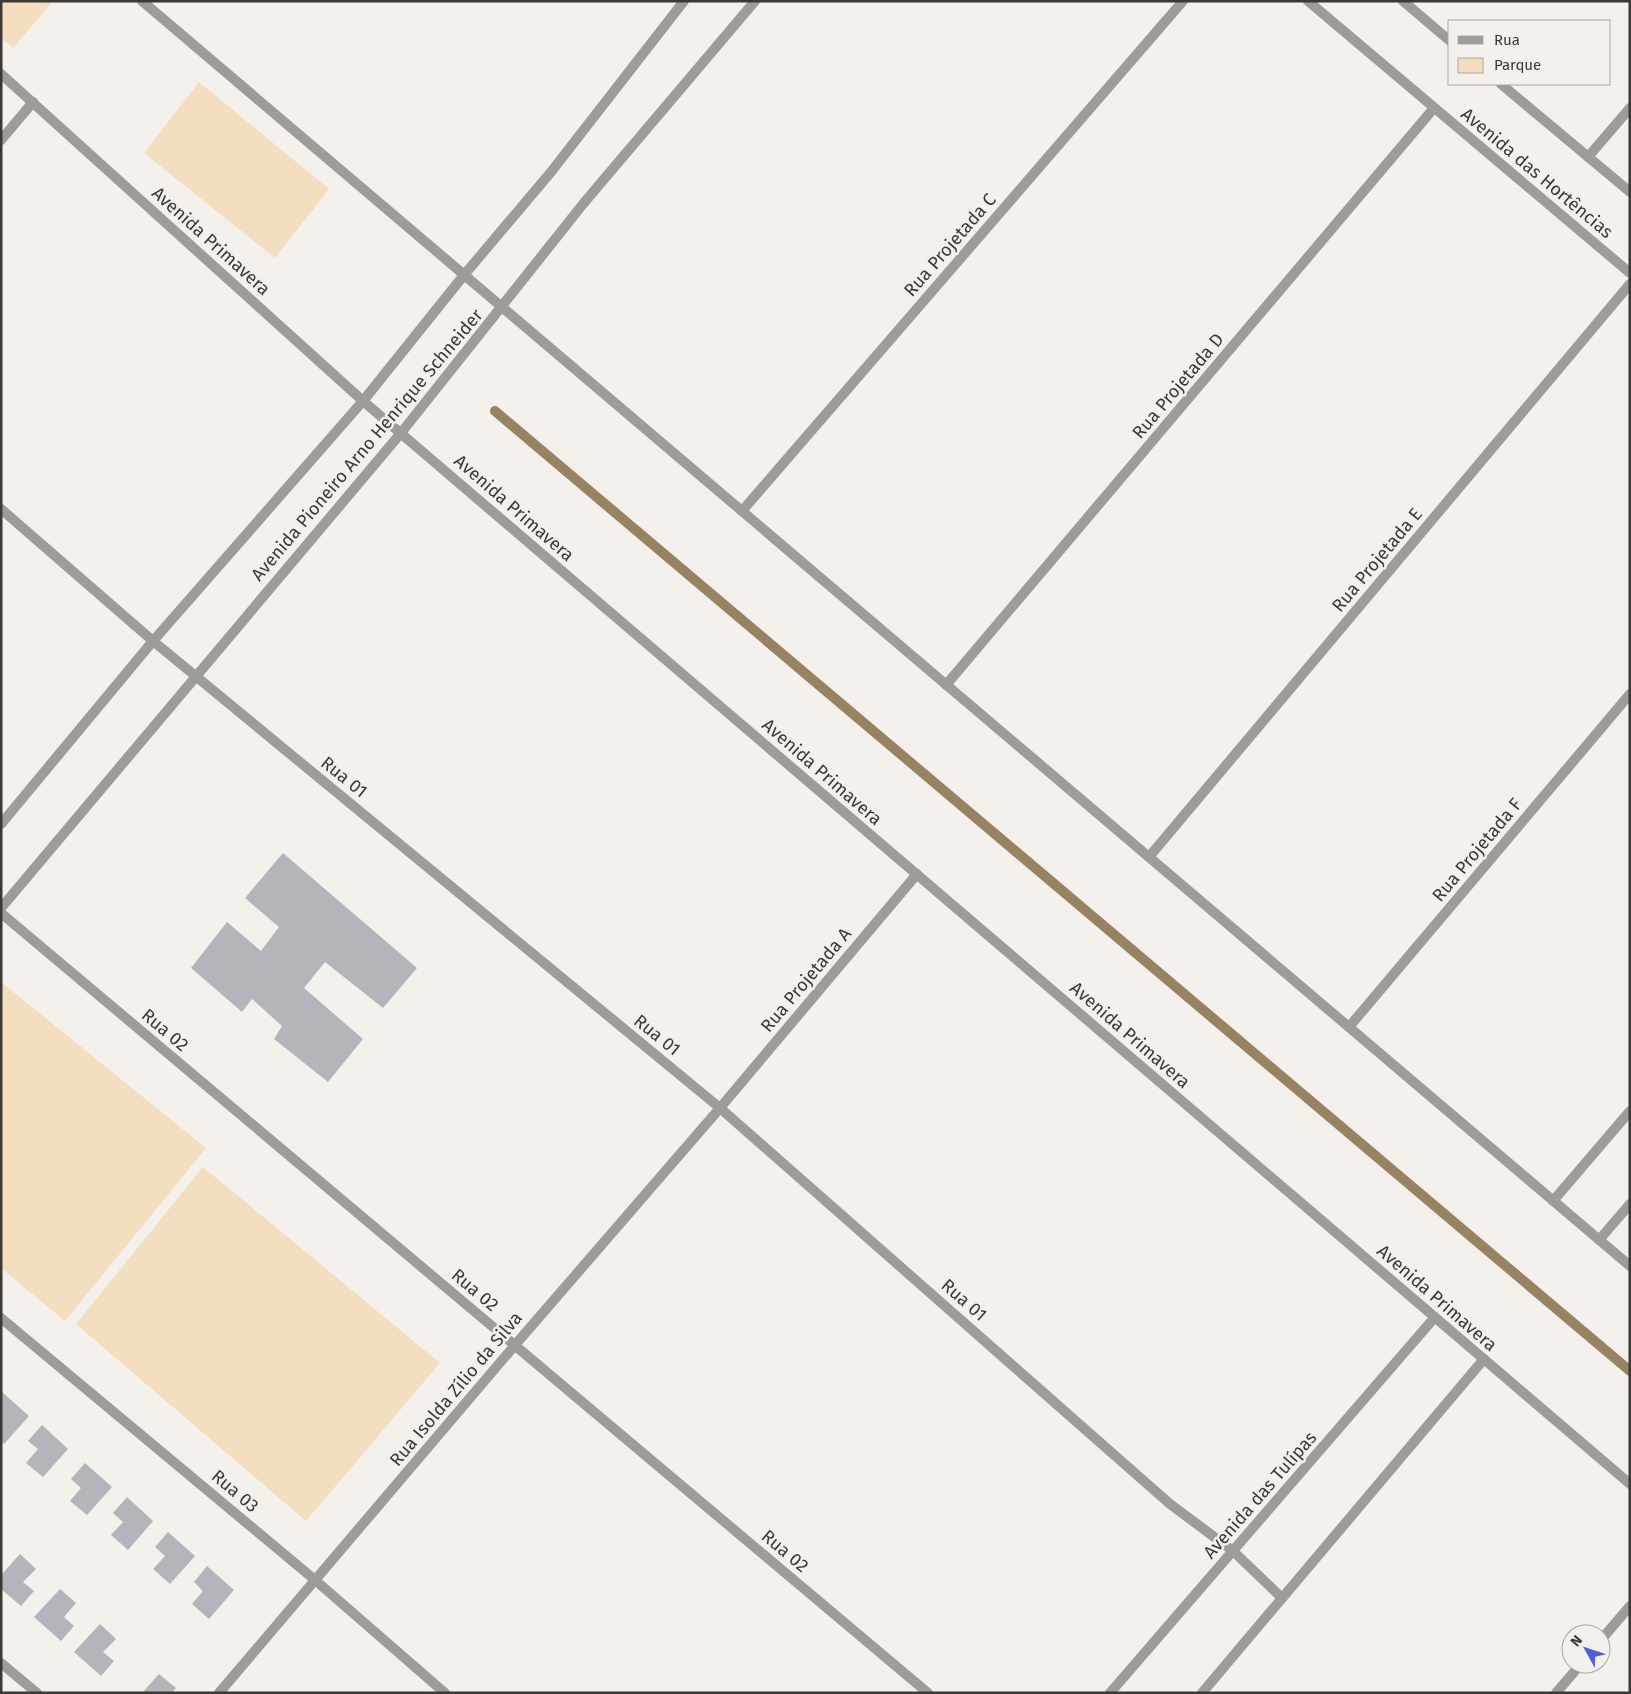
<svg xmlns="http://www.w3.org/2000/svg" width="1631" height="1694" viewBox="0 0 1631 1694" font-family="'Fira Sans',sans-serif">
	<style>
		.green { fill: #f4dec0 }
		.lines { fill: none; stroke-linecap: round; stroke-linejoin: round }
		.stream { stroke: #978262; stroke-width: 10 }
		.building { fill: #b4b5bb }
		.minor { stroke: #9e9c9a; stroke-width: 10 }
		.tertiary { stroke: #9e9c9a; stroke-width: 10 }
		.labels { text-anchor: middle; stroke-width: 5; stroke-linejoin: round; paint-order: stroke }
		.street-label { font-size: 18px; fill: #3b3937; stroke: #f4f0eb }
	</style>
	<rect width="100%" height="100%" fill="#f4f0eb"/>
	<!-- green -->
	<g class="green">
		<polygon points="1,1 53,1 13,48 1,38"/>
		<polygon points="199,82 329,189 275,258 144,153"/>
		<polygon points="1,982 206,1148 65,1321 1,1268"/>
		<polygon points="203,1167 440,1363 306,1521 76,1324"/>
	</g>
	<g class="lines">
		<!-- stream -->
		<polyline class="stream" points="495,411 1630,1371"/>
	</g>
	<!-- building -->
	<g class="building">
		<polygon points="283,853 417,968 383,1008 325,962 304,988 363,1039 328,1082 274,1039 282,1026 252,999 242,1012 191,968 227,922 261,951 279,927 245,898"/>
		<polygon points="2,1392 29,1416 4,1444 1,1442"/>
		<polygon points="42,1425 68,1449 43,1477 26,1463 38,1449 28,1441"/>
		<polygon points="85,1463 112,1487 87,1515 70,1501 81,1488 71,1479"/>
		<polygon points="127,1497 153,1521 128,1550 111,1535 123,1522 113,1513"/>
		<polygon points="168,1532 195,1556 170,1584 153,1569 165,1556 155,1547"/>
		<polygon points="20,1554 36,1569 23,1582 34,1591 21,1606 1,1589 1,1575"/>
		<polygon points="207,1566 234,1590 209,1619 192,1604 203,1591 194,1582"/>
		<polygon points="60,1589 76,1603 64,1617 74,1626 61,1641 34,1617"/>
		<polygon points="100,1624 116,1639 103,1652 114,1661 101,1676 74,1652"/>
		<polygon points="159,1674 176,1688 172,1693 142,1693"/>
	</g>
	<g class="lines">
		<!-- minor -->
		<g class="minor">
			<polyline points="1,140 33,102"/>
			<polyline points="1588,157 1630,108"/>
			<polyline points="1,509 153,641 720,1108 1170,1504 1233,1551 1282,1598"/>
			<polyline points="742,511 1183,1"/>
			<polyline points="946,685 1434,108"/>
			<polyline points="1149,857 1630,284"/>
			<polyline points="1,913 928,1693"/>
			<polyline points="1349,1027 1630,694"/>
			<polyline points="1,1318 315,1580 445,1693"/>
			<polyline points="1601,1640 1630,1606"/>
			<polyline points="1,1663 37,1693"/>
			<polyline points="219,1693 515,1345 720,1108 917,874"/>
			<polyline points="1556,1693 1581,1664"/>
		</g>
		<!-- tertiary -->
		<g class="tertiary">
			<polyline points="142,1 1630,1266"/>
			<polyline points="1308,1 1630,273"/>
			<polyline points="1403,1 1450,41"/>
			<polyline points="1,74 363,401 1630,1484"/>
			<polyline points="1501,84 1630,192"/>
			<polyline points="1,824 153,641 363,401 464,275 551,172 684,1"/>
			<polyline points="1,908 401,433 583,204 755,1"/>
			<polyline points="1553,1201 1630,1111"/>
			<polyline points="1599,1240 1630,1204"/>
			<polyline points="1110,1693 1435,1317"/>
			<polyline points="1202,1693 1484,1359"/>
		</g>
	</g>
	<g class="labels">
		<!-- street labels -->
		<g class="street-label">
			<text transform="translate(1537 173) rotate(40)" y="6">Avenida das Hortências</text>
			<text transform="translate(211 241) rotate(42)" y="6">Avenida Primavera</text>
			<text transform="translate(950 245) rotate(-49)" y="6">Rua Projetada C</text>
			<text transform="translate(1178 386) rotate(-50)" y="6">Rua Projetada D</text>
			<text transform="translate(367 445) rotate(-50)" y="6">Avenida Pioneiro Arno Henrique Schneider</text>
			<text transform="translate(514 508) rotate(41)" y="6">Avenida Primavera</text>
			<text transform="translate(1377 560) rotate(-50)" y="6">Rua Projetada E</text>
			<text transform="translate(822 772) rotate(41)" y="6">Avenida Primavera</text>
			<text transform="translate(344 777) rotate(39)" y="6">Rua 01</text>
			<text transform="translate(1477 850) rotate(-50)" y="6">Rua Projetada F</text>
			<text transform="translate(806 980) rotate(-50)" y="6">Rua Projetada A</text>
			<text transform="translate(165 1030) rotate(40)" y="6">Rua 02</text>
			<text transform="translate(657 1035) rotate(39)" y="6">Rua 01</text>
			<text transform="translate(1130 1035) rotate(41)" y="6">Avenida Primavera</text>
			<text transform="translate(475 1290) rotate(40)" y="6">Rua 02</text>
			<text transform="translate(1437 1298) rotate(41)" y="6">Avenida Primavera</text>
			<text transform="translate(964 1300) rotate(41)" y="6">Rua 01</text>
			<text transform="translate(456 1389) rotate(-50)" y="6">Rua Isolda Zílio da Silva</text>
			<text transform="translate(235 1491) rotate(40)" y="6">Rua 03</text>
			<text transform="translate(1260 1495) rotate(-49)" y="6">Avenida das Tulípas</text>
			<text transform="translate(785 1551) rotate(40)" y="6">Rua 02</text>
		</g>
	</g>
	<!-- border -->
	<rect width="1631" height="1694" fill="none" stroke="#3b3937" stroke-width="5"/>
	<!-- legend -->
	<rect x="1448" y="20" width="162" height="65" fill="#f4f0eb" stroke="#aaa7a3"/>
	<rect x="1458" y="36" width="25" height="8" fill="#9e9c9a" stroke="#aaa7a3"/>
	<text x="1494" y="45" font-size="15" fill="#3b3937">Rua</text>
	<rect x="1458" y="58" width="25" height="15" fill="#f4dec0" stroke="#aaa7a3"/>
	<text x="1494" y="70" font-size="15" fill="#3b3937">Parque</text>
	<!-- north arrow -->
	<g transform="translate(1586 1649) rotate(310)"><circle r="24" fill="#f4f0eb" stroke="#aaa7a3"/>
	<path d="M0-4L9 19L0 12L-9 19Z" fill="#515fd5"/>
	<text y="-8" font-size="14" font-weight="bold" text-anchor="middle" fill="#3b3937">N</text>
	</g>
</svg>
